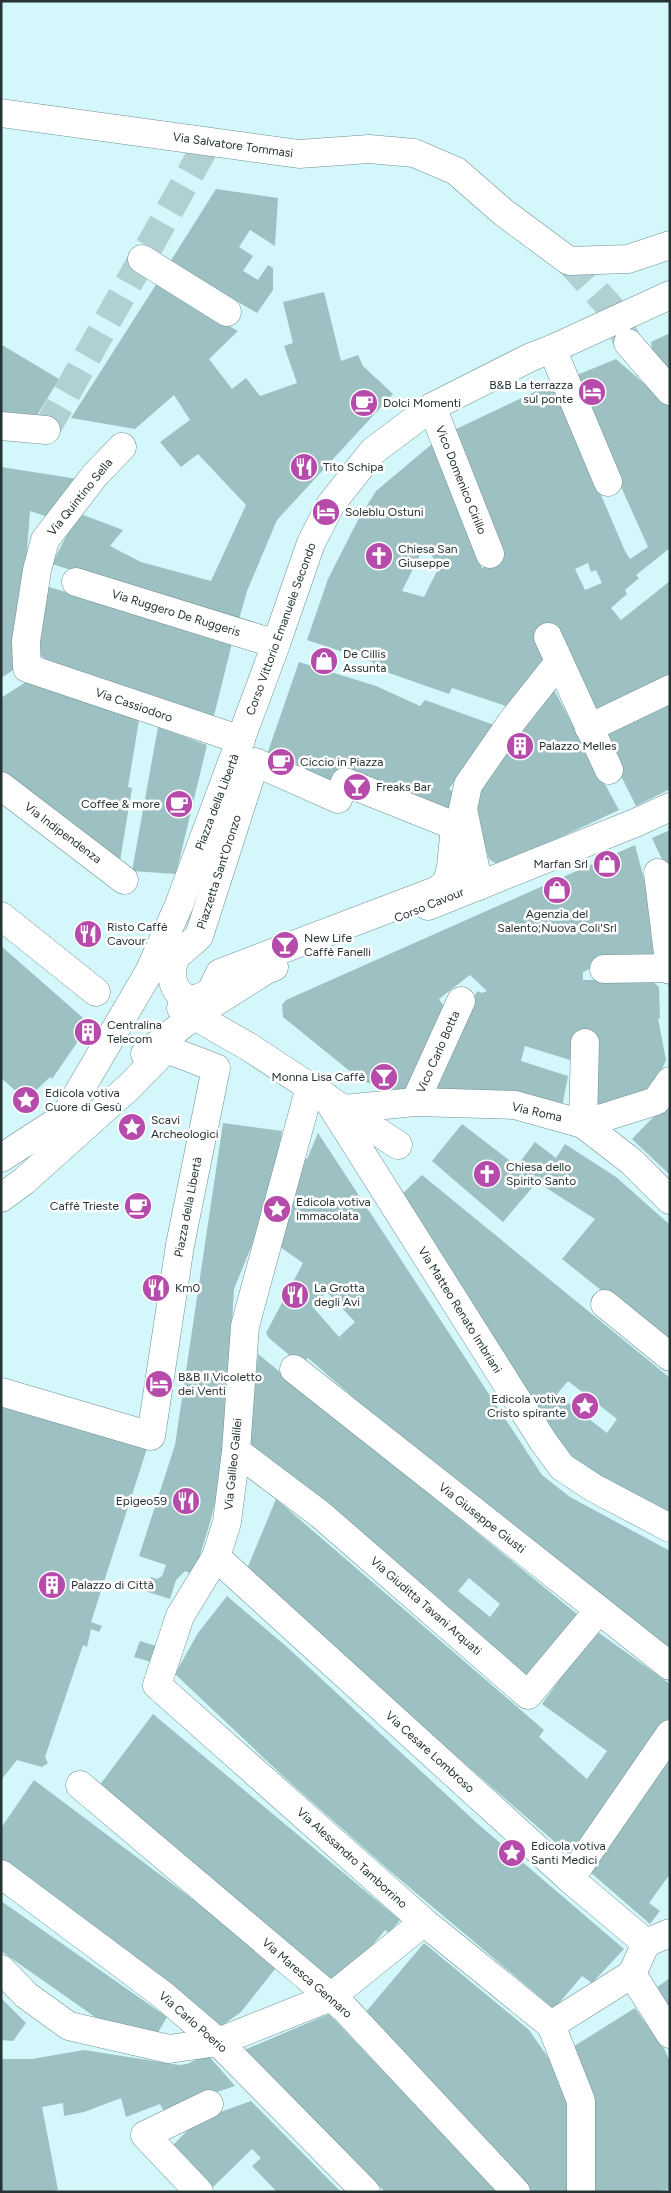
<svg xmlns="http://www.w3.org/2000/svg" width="671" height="2193" viewBox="0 0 671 2193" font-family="Figtree,sans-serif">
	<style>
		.building { fill: #9dc0c3; fill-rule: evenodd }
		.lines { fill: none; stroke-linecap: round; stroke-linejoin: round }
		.minor-tunnel { stroke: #b0d0d2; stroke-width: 28; stroke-dasharray: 28 14; stroke-linecap: butt }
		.minor-casing { stroke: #6e9093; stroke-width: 29 }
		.minor { stroke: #fff; stroke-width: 28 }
		.labels { text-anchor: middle; stroke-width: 5; stroke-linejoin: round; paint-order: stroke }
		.street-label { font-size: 12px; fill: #253334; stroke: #fff }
		.poi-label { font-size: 12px; fill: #253334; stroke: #fff; text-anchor: start }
	</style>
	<rect width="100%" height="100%" fill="#d3f7fa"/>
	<!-- building -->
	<g class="building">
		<polygon points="216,189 278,198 275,246 250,230 239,247 253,256 243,271 258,280 268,265 273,268 273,290 257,313 170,262"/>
		<polygon points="157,283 238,331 209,359 232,389 246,378 260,396 297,383 284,346 293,343 283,302 324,292 341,361 358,355 363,366 393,394 277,520 247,591 238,623 52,564 78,513 123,530 110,546 141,562 211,581 246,505 198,454 181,467 160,442 190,420 174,395 135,429 71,418"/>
		<polygon points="670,333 670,375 653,361 651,342"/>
		<polygon points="2,345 59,379 36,417 1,412"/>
		<path d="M 616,359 L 670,406 L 670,548 L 636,575 L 639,578 L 625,590 L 627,594 L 611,608 L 621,620 L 670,581 L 670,678 L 591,717 L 549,660 L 509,707 L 452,688 L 449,694 L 372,667 L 373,662 L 307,640 L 328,579 L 358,520 L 376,491 L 432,444 L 482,568 L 503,560 L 450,432 L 553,383 L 625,551 L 630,559 L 648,547 L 572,377 ZM 425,545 L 439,567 L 424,597 L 402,591 ZM 588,563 L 591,572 L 596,570 L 602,583 L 585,590 L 575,569 Z"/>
		<polygon points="1,467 84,480 48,517 30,511 18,667 1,678"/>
		<polygon points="46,586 232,643 212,724 50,662 41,656 34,642"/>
		<polygon points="299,662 376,686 420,706 425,700 494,725 449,789 459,796 455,826 345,782 338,799 263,766"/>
		<polygon points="32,678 139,720 128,787 132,788 119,867 1,774 1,698"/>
		<polygon points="554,690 619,810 501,865 493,862 489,859 471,805 474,789"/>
		<polygon points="670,701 670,789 636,806 601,736"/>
		<polygon points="158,727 207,745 176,874 132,871"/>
		<polygon points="670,830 670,877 652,838"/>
		<polygon points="635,845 653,913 659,957 605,962 583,972 583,980 651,980 659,987 660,1019 658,1018 666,1060 650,1097 595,1111 595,1036 575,1032 570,1060 525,1046 521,1061 568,1076 559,1122 430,1094 461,1011 478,991 482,993 487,991 470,975 439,999 449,1014 407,1093 362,1081 283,1017 282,1005 286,1000"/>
		<polygon points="1,946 90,1024 52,1079 50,1077 26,1100 1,1078"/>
		<polygon points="670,1100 670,1175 632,1139"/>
		<path d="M 223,1123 L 282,1131 L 278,1157 L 307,1159 L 318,1133 L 542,1475 L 570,1497 L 670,1551 L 670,1649 L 476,1504 L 308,1358 L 301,1365 L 269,1338 L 266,1333 L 303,1263 L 273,1242 L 256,1235 L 234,1289 L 223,1473 L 209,1526 L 194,1575 L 185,1571 L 176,1580 L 170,1599 L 145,1591 L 151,1577 L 157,1579 L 162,1576 L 166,1565 L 139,1556 L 175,1445 ZM 327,1292 L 355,1322 L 339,1337 L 312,1306 Z"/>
		<polygon points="462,1124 517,1166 535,1142 556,1158 565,1144 616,1177 670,1225 670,1345 562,1259 595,1219 537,1182 503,1222 432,1161"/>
		<path d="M 422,1175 L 670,1378 L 670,1515 L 571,1461 L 401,1195 ZM 568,1381 L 617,1419 L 607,1433 L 557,1394 Z"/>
		<path d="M 258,1354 L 583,1619 L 530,1684 L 248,1451 ZM 469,1578 L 500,1604 L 490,1617 L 458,1591 Z"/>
		<polygon points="1,1392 151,1436 91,1622 102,1626 99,1632 91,1629 87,1647 83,1645 45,1757 48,1763 42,1767 17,1760 1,1780"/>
		<polygon points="276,1499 544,1730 539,1737 587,1779 607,1751 542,1704 595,1630 670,1684 670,1720 571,1856 464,1763 247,1569"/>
		<polygon points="227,1596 287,1647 478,1824 624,1949 592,1983 582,1976 554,2009 390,1871 285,1778 175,1674 198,1633"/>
		<polygon points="140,1641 156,1646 151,1662 134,1657"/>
		<polygon points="153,1714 400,1920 389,1933 385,1930 339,1986 99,1786"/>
		<polygon points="670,1758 670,1874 649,1903 660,1911 650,1924 589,1871"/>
		<polygon points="34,1780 279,1964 241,2012 220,2027 1,1863 1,1828"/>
		<polygon points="1,1901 167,2017 155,2038 105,2024 1,1951"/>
		<polygon points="424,1943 529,2030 566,2083 573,2192 531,2192 365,2013"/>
		<polygon points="670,1978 670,2009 656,1988"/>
		<polygon points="1,1998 26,2023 13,2041 1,2040"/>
		<polygon points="635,2008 665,2050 670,2063 670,2189 654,2192 590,2192 568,2050"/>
		<polygon points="329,2014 498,2192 385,2192 242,2051"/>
		<polygon points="84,2050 179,2065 187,2064 207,2054 235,2086 163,2110 160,2104 126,2117 121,2098 84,2112 64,2116 63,2103 42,2107 58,2190 46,2192 1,2192 1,2059 32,2059"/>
		<polygon points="251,2101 341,2192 277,2192 252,2166 261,2158 252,2149 208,2192 167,2151 198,2120"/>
	</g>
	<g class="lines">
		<!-- minor-tunnel -->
		<g class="minor-tunnel">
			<polyline points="569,261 610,307 627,340"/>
			<polyline points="46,430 208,142"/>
		</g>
		<defs>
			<g id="minor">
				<polyline points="1,113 299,154 369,149 414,153 456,171 503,212 569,261 628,259 670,245"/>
				<polyline points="142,259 227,312"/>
				<polyline points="628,343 670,391"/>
				<polyline points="552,349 608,482"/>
				<polyline points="432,407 490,554"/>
				<polyline points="1,426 46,430"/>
				<polyline points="122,447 95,475 45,540 37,570 26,641 27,668 241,740"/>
				<polyline points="76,582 276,644"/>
				<polyline points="548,637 609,770"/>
				<polyline points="589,728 670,689"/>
				<path d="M 255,762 L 338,799 L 345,782 L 455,826 L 451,867 L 447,882 L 438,890 L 220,973 L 210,993 C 203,996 195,1001 187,998 C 171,992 169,970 176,957 C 177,954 194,942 199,936 Z"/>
				<polyline points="1,786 124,880"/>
				<polyline points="658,873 670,970"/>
				<polyline points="479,886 463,809 468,785 513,720 559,662"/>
				<polyline points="428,906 635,823 670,807"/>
				<polyline points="1,916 96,992"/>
				<polyline points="604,969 670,968"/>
				<polyline points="181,1008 249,1047 398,1145"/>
				<polyline points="585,1043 583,1124 656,1101 670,1081"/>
				<polyline points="145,1054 195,1015 266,970 274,967"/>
				<polyline points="310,1087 245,1326 236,1451 227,1522 216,1557 180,1616 157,1685 424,1922 551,2025 581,2101 581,2192"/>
				<polyline points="326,1097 543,1441 562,1467 594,1488 670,1528"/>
				<polyline points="415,1102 461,1001"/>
				<polyline points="344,1109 415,1102 515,1105 583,1124 632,1162 670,1200"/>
				<polyline points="63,1119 149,972 179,905 276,644 311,543 331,504 373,451 432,407 531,357 552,349 670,295"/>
				<polyline points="1,1158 78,1108"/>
				<polyline points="1,1198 24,1181 130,1086 166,1049 216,1068 180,1245 151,1436 1,1392"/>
				<polyline points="605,1304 670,1357"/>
				<polyline points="294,1369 670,1666"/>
				<polyline points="236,1451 321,1515 528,1695 598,1611"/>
				<polyline points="216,1557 570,1879 646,1943"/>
				<polyline points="80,1785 345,2009 516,2192"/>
				<polyline points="1,1874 163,1995 218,2042 366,2192"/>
				<polyline points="570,1879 670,1734"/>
				<polyline points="1,1969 26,1995 69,2026 169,2049 218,2042 331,1997 424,1922"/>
				<polyline points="632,1974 670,2034"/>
				<polyline points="551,2025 632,1974 646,1943 670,1933"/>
				<polyline points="199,2192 145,2135 209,2104"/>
			</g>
		</defs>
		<!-- minor casing -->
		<use href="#minor" class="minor-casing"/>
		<!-- minor -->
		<use href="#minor" class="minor"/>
	</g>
	<!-- icons -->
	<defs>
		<symbol id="hotel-disc" viewBox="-11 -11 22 22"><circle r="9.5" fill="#b64bab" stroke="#fff"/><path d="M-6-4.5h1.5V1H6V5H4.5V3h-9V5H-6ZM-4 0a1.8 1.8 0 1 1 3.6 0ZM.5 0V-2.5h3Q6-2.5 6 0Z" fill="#fff"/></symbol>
		<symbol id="cafe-disc" viewBox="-11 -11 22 22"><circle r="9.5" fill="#b64bab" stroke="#fff"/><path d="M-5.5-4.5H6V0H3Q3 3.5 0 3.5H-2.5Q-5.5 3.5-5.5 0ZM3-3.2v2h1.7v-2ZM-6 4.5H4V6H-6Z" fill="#fff"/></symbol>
		<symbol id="restaurant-disc" viewBox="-11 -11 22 22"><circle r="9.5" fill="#b64bab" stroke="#fff"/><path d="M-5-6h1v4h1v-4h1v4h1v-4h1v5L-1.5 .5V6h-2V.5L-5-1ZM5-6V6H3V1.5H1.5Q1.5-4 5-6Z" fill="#fff"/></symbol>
		<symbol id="church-disc" viewBox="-11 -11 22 22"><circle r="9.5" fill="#b64bab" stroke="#fff"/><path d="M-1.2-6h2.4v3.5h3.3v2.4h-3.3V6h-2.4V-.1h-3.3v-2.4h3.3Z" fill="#fff"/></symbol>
		<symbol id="shop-disc" viewBox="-11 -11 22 22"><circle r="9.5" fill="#b64bab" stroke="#fff"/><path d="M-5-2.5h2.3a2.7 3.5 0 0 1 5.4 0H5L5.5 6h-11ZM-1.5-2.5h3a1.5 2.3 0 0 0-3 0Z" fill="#fff"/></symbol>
		<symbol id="building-disc" viewBox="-11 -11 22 22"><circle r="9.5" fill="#b64bab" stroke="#fff"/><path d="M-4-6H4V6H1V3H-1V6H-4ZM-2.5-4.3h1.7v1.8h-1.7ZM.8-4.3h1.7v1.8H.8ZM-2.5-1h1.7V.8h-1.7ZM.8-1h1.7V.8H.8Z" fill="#fff"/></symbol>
		<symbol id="bar-disc" viewBox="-11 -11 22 22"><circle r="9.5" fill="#b64bab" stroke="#fff"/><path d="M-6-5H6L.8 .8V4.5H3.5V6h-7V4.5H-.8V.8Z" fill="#fff"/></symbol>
		<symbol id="sight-disc" viewBox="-11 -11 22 22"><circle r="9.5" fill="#b64bab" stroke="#fff"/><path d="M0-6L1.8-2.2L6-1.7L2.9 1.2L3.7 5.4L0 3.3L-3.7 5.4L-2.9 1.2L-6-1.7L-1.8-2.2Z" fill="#fff"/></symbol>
	</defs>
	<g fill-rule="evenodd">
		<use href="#hotel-disc" x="576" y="376" width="32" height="32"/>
		<use href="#cafe-disc" x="348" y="387" width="32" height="32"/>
		<use href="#restaurant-disc" x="288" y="451" width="32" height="32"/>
		<use href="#hotel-disc" x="310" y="496" width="32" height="32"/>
		<use href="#church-disc" x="363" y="540" width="32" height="32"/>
		<use href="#shop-disc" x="308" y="645" width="32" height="32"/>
		<use href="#building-disc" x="504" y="730" width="32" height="32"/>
		<use href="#cafe-disc" x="265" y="746" width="32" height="32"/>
		<use href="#bar-disc" x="341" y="771" width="32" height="32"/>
		<use href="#cafe-disc" x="163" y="788" width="32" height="32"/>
		<use href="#shop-disc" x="591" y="848" width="32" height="32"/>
		<use href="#shop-disc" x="541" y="874" width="32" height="32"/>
		<use href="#restaurant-disc" x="72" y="918" width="32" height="32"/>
		<use href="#bar-disc" x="269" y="929" width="32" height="32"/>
		<use href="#building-disc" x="72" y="1016" width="32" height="32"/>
		<use href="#bar-disc" x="368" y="1061" width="32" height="32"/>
		<use href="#sight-disc" x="10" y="1084" width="32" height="32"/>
		<use href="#sight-disc" x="116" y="1111" width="32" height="32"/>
		<use href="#church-disc" x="471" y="1158" width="32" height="32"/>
		<use href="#cafe-disc" x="122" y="1190" width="32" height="32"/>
		<use href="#sight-disc" x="261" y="1193" width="32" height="32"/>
		<use href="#restaurant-disc" x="140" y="1272" width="32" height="32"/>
		<use href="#restaurant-disc" x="279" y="1279" width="32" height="32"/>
		<use href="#hotel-disc" x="143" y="1368" width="32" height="32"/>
		<use href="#sight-disc" x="569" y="1390" width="32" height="32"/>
		<use href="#restaurant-disc" x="170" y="1485" width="32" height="32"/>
		<use href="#building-disc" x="36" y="1569" width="32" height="32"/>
		<use href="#sight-disc" x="496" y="1837" width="32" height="32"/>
	</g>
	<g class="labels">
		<!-- street labels -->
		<g class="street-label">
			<text transform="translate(233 145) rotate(8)" y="4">Via Salvatore Tommasi</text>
			<text transform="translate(461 480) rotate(68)" y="4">Vico Domenico Cirillo</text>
			<text transform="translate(80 497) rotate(-51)" y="4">Via Quintino Sella</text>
			<text transform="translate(176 613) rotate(17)" y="4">Via Ruggero De Ruggeris</text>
			<text transform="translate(281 629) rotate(-70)" y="4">Corso Vittorio Emanuele Secondo</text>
			<text transform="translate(134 705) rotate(19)" y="4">Via Cassiodoro</text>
			<text transform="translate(217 802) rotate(-69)" y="4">Piazza della Libertà</text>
			<text transform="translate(63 833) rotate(37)" y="4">Via Indipendenza</text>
			<text transform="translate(219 872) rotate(-72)" y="4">Piazzetta Sant'Oronzo</text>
			<text transform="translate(429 905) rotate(-22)" y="4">Corso Cavour</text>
			<text transform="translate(438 1052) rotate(-66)" y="4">Vico Carlo Botta</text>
			<text transform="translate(537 1112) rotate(13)" y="4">Via Roma</text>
			<text transform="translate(188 1207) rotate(-79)" y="4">Piazza della Libertà</text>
			<text transform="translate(460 1310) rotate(58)" y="4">Via Matteo Renato Imbriani</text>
			<text transform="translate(233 1464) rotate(-84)" y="4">Via Galileo Galilei</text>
			<text transform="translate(482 1518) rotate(38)" y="4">Via Giuseppe Giusti</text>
			<text transform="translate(426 1606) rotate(41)" y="4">Via Giuditta Tavani Arquati</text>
			<text transform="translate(430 1752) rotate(42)" y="4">Via Cesare Lombroso</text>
			<text transform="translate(352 1858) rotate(42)" y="4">Via Alessandro Tamborrino</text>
			<text transform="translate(307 1978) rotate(41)" y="4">Via Maresca Gennaro</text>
			<text transform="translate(193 2022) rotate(41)" y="4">Via Carlo Poerio</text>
		</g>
		<!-- poi labels -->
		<g class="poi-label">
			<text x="573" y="389" text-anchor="end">B&amp;B La terrazza<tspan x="573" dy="14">sul ponte</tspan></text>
			<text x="383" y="407">Dolci Momenti</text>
			<text x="323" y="471">Tito Schipa</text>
			<text x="345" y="516">Soleblu Ostuni</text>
			<text x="398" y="553">Chiesa San<tspan x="398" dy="14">Giuseppe</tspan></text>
			<text x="343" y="658">De Cillis<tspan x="343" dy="14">Assunta</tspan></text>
			<text x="539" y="750">Palazzo Melles</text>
			<text x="300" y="766">Ciccio in Piazza</text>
			<text x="376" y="791">Freaks Bar</text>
			<text x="160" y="808" text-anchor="end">Coffee &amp; more</text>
			<text x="588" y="868" text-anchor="end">Marfan Srl</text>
			<text x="557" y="918" text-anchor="middle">Agenzia del<tspan x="557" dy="14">Salento;Nuova Coli'Srl</tspan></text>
			<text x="107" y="931">Risto Caffè<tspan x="107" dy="14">Cavour</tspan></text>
			<text x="304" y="942">New Life<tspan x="304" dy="14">Caffè Fanelli</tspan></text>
			<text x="107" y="1029">Centralina<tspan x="107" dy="14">Telecom</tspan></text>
			<text x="365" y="1081" text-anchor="end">Monna Lisa Caffè</text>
			<text x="45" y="1097">Edicola votiva<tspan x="45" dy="14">Cuore di Gesù</tspan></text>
			<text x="151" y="1124">Scavi<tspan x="151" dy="14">Archeologici</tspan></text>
			<text x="506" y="1171">Chiesa dello<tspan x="506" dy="14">Spirito Santo</tspan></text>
			<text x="296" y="1206">Edicola votiva<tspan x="296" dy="14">Immacolata</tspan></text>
			<text x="119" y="1210" text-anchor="end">Caffè Trieste</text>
			<text x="175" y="1292">Km0</text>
			<text x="314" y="1292">La Grotta<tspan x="314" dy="14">degli Avi</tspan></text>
			<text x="178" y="1381">B&amp;B Il Vicoletto<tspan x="178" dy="14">dei Venti</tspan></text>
			<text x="566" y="1403" text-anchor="end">Edicola votiva<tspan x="566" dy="14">Cristo spirante</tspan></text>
			<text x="167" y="1505" text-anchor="end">Epigeo59</text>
			<text x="71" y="1589">Palazzo di Città</text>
			<text x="531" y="1850">Edicola votiva<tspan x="531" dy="14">Santi Medici</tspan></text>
		</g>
	</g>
	<!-- border -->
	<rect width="671" height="2193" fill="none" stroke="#253334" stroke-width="5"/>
</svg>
